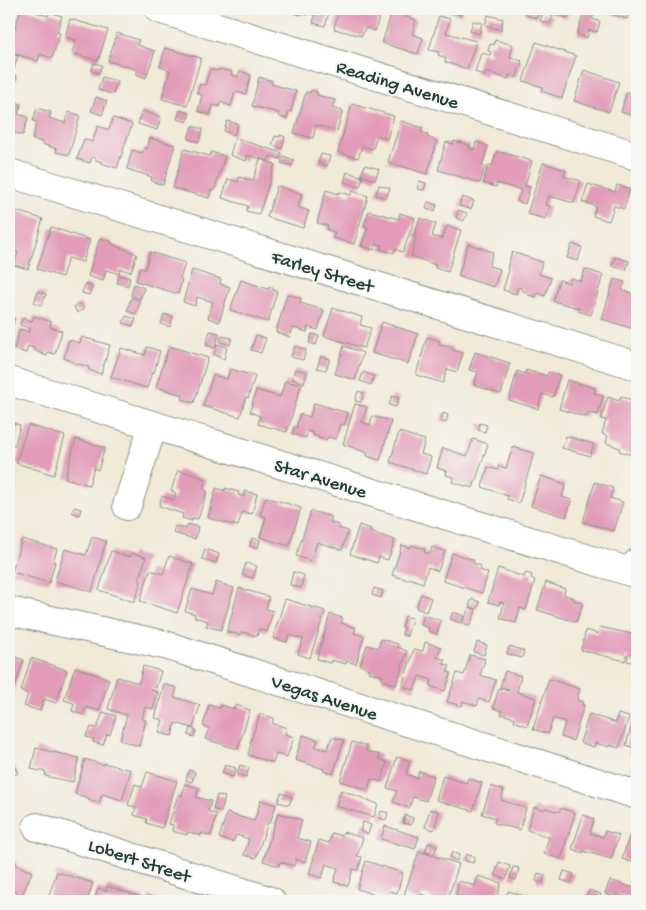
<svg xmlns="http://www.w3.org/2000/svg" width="646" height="910" viewBox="0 0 646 910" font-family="'Gochi Hand',sans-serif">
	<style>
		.building { fill: #e29cb8 }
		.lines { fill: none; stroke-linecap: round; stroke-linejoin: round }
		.minor-casing { stroke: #889486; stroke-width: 30 }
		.minor { stroke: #fff; stroke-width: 28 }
		.labels { text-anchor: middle; stroke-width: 4; stroke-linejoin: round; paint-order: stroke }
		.street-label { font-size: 19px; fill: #1f3d34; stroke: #f6f6f2 }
	</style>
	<rect width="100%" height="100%" fill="#f6f6f2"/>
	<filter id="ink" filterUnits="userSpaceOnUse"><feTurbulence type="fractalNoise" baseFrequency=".02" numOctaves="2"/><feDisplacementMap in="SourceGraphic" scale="10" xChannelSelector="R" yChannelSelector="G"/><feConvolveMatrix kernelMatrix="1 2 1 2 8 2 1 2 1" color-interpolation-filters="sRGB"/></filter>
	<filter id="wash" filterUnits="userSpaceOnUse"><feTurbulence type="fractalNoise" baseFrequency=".0096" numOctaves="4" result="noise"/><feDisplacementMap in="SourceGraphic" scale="20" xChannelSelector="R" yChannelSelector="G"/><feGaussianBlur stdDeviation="1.12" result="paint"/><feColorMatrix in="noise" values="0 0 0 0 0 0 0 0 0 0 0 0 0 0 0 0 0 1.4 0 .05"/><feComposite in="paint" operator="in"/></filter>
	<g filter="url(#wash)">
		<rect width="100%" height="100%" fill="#f0ead7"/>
		<g id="blocks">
			<!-- building -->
			<g class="building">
				<polygon points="21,9 25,9 48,16 50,12 62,16 57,32 60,33 52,58 40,54 38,61 9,52 9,46"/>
				<polygon points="295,9 330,9 325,26 313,23 315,15 308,13 307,15 302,13 301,15 293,13"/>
				<polygon points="339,9 371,9 381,11 375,31 365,28 362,36 334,29"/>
				<polygon points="445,9 463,9 461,15 445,11"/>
				<polygon points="526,9 539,10 537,18 525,15"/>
				<polygon points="549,9 569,9 567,18 548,12"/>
				<polygon points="585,9 595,11 592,19 600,22 597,32 589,30 587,38 577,34"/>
				<polygon points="601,9 631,9 627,19 601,11"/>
				<polygon points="392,12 416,20 412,34 423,38 418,54 382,43"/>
				<polygon points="543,13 553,16 550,24 540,21"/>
				<polygon points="488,15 503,19 501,30 485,25"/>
				<polygon points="439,16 450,19 446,33 476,41 467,69 445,62 446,58 438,55 439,52 429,50"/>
				<polygon points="70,19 108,30 98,61 72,53 76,40 65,37"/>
				<polygon points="473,21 482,23 479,34 470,31"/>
				<polygon points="117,33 139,40 137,45 155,51 146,78 136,74 138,70 108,61"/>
				<polygon points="495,40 513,45 510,57 522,61 516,78 509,75 508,79 486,72 485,76 475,72 481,53 490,55 491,52 488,51 490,44 494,45"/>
				<polygon points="536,42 576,56 562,98 541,91 543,87 523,81"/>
				<polygon points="165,48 201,58 187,106 162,99 170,70 160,67"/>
				<polygon points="9,53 18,56 14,69 9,67"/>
				<polygon points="94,63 102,65 99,73 91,71"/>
				<polygon points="210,69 218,71 219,69 232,72 231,75 238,77 240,71 251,75 246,94 235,92 231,106 220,102 219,107 213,105 210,115 198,111 202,95 197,93 200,84 205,85"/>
				<polygon points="584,70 619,82 609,112 574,101"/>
				<polygon points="9,73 17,76 11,95 9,94"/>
				<polygon points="102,77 117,81 113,94 98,90"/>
				<polygon points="259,77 272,81 271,84 296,91 291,112 289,111 287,119 278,116 279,113 252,106"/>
				<polygon points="311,90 317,92 317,95 335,100 332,108 343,111 337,131 316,125 313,138 294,133 306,92 310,93"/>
				<polygon points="627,92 637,95 637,117 621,112"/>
				<polygon points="96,97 107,101 102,115 91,111"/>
				<polygon points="9,100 21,104 18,114 28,117 23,135 15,133 14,136 9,135"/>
				<polygon points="352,104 394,116 387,139 377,135 373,149 362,146 358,158 338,152"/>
				<polygon points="37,108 51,112 49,118 65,123 68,112 80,115 69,155 56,152 57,149 42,144 42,142 32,139 37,122 33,121"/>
				<polygon points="180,110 190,113 187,122 177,119"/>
				<polygon points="142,111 161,117 157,130 138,124"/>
				<polygon points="113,118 132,124 117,168 101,163 102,162 96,160 96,158 92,157 90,163 77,159 84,139 92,142 98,126 109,130"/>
				<polygon points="227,121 238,124 234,135 224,131"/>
				<polygon points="401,121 423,128 421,132 428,134 427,137 437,141 427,174 388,162"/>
				<polygon points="192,126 203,129 199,142 188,139"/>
				<polygon points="280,135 285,137 282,149 272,145 275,136 280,137"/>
				<polygon points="150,138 175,145 163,185 151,181 152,177 127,169 132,150 142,153 144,148 147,149"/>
				<polygon points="235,138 282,153 280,159 270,156 268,161 248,155 246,161 230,155"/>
				<polygon points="454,141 470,145 469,148 474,150 476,142 488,146 482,166 485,167 480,183 438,170 446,142 453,144"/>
				<polygon points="184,149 210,156 211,152 225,156 214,191 211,190 209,198 173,188"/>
				<polygon points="497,151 532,161 525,186 530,187 525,204 517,201 521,190 497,183 496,187 483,183 488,165 492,166"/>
				<polygon points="321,154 330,156 327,166 318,163"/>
				<polygon points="283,156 294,160 292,166 281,163"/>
				<polygon points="260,159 275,164 259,214 246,211 248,206 222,198 228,179 238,182 239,177 253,181"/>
				<polygon points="543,163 566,170 564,176 581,181 574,203 549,196 546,205 550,206 546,219 527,214"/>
				<polygon points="365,165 379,169 375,180 361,175"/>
				<polygon points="347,172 363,177 360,187 344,182"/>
				<polygon points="419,181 426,183 424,190 417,189"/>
				<polygon points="588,184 615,192 617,185 630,189 624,209 614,206 609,221 593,216 596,206 582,202"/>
				<polygon points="379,185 390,188 386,198 376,195"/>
				<polygon points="277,186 302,194 298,207 309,211 303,228 267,217"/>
				<polygon points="326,190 338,194 339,192 351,195 352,191 368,196 354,244 333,238 335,232 327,230 328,226 317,223"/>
				<polygon points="637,196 637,225 630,223"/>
				<polygon points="462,197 474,201 471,209 459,206"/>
				<polygon points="428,202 437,205 435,211 426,209"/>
				<polygon points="9,209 43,219 28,269 14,265 18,252 9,250"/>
				<polygon points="458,210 467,213 464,221 456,218"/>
				<polygon points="369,211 399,219 400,213 415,218 403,252 395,249 394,253 380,249 382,245 376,244 374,250 361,246 368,227 364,226"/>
				<polygon points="420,218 436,224 432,236 442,239 447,226 461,230 448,272 435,268 436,265 411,256 416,238 414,237"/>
				<polygon points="51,227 90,240 83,262 68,258 62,277 37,269"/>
				<polygon points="100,238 112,242 112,244 137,254 131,272 120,269 119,274 106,270 103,281 88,276"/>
				<polygon points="468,244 493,252 489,266 500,269 494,287 458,276"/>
				<polygon points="572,244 582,247 578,261 567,258"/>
				<polygon points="150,252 185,263 180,279 182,280 178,294 136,281 140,268 145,269"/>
				<polygon points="512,252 542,262 539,274 551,278 545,296 537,293 536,297 528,295 529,293 523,291 523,289 518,287 516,294 503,290 509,270 507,269"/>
				<polygon points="615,257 629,261 626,270 612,266"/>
				<polygon points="585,269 603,275 591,315 578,311 579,308 553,301 559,280 569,283 571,278 581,281"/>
				<polygon points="192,270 221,279 220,284 230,287 219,322 208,318 213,302 197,297 195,306 183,302"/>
				<polygon points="119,275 130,278 128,286 117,283"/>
				<polygon points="614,279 625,282 622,290 637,295 637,307 634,306 633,309 637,311 637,330 602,319"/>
				<polygon points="241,280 268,289 269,287 273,288 273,290 277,291 268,322 230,310"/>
				<polygon points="85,284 92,287 89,295 82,293"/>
				<polygon points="134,284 144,288 140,299 131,296"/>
				<polygon points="38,291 46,294 42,305 34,303"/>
				<polygon points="287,294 301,298 300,303 324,310 318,330 308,327 307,332 293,328 290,337 276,332"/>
				<polygon points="131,298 140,301 136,314 127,311"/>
				<polygon points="80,303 84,309 77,313 74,307"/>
				<polygon points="333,308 362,317 360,325 371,328 364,348 324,336"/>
				<polygon points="164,314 173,317 170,327 161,324"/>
				<polygon points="9,316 15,318 9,338"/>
				<polygon points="34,316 51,322 50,327 62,331 55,354 48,352 47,356 38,352 34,350 34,348 28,346 26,353 14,349 20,329 29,332 30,328 20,325 23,318 32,321"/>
				<polygon points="126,316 136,319 133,326 123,323"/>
				<polygon points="382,322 418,334 408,364 372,353"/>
				<polygon points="210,331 219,333 215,348 206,345"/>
				<polygon points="312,334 319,336 316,345 309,343"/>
				<polygon points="256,335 266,338 261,353 251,350"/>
				<polygon points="221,336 232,338 230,345 220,342"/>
				<polygon points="82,337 110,345 101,374 89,370 89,367 74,363 74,362 64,358 69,340 80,343"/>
				<polygon points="427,337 440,341 439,344 453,348 453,350 463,353 457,372 447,369 443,383 416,375"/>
				<polygon points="217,344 227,347 224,359 214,355"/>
				<polygon points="169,346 208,358 194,403 182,399 183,395 156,387"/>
				<polygon points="295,346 306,350 303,360 291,357"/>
				<polygon points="344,346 363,353 355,380 335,374"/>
				<polygon points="147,347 160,351 154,373 152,372 147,388 111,377 121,348 145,355"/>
				<polygon points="475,352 510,363 501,394 474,385 478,372 469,370"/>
				<polygon points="321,356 330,359 326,370 317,368"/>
				<polygon points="230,369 255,376 248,398 246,397 240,417 203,406 213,375 227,379"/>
				<polygon points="295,369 307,372 304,383 292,379"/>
				<polygon points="526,370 547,376 548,372 560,375 553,397 542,394 538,409 509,400 517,371 525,374"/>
				<polygon points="363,372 374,376 371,385 360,381"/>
				<polygon points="567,380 595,388 594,393 603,396 598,415 588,412 586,417 559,409"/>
				<polygon points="285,381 301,385 287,432 258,424 260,416 250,412 256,390 280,397"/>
				<polygon points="358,391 364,393 361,402 355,401"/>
				<polygon points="392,396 399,398 396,407 389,405"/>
				<polygon points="621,396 637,402 637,450 635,456 619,451 620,448 606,443 608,436 602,434 606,420 601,419 608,397 619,401"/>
				<polygon points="314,403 348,413 344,425 340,424 335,439 328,437 326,440 318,438 319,437 313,435 313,433 308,431 306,438 292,434 294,427 296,428 300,414 310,417"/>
				<polygon points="355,404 367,407 362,422 370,425 372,416 391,421 380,460 367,456 368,453 343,444"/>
				<polygon points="443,413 448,415 446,423 440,421"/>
				<polygon points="9,422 20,425 15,445 9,443"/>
				<polygon points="480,423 487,425 485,432 478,430"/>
				<polygon points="28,425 65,436 54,475 16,463"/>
				<polygon points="399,432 425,440 421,454 431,457 426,474 390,462"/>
				<polygon points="566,436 594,444 590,456 562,448"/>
				<polygon points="76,439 105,448 98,470 94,468 89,485 65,478"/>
				<polygon points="473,439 488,444 473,488 452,482 454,477 446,475 447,471 437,468 443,448 467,456"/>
				<polygon points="513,447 534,453 519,503 507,499 508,496 482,487 488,467 498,470 499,466 506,468"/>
				<polygon points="178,470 206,479 203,489 207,491 198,519 193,518 192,521 182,518 183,514 159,506 162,496 174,500 176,493 171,491"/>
				<polygon points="541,476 566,484 562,497 572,500 566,517 531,506"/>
				<polygon points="595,482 613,488 610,498 623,502 614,531 583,522"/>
				<polygon points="216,488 225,491 225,488 239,492 238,495 244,497 245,491 257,494 252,514 242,512 238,526 208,518"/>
				<polygon points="266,497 301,508 289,546 260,537 266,517 260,515"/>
				<polygon points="74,507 81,509 79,515 72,512"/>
				<polygon points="311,511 332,517 330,522 339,525 338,528 348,531 342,550 317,542 311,561 296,556"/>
				<polygon points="188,524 198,527 195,539 173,533 175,526 186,529"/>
				<polygon points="359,525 371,529 370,532 395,540 388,560 379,557 377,563 350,554"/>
				<polygon points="92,537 106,541 92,592 55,581 65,549 86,555"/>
				<polygon points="252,538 260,540 258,548 250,546"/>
				<polygon points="22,539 57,549 53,562 55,562 49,583 12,572"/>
				<polygon points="402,545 410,548 411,545 425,549 424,552 430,554 432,547 445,551 438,571 428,567 423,583 409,578 408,580 392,575"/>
				<polygon points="205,549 219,554 216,563 202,559"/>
				<polygon points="111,551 130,557 132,553 146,557 139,580 141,581 134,602 99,590"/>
				<polygon points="452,553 474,560 473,563 481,566 480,570 488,573 482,593 443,581"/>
				<polygon points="169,556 193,564 177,613 140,601 150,570 163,574"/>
				<polygon points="246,563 257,566 253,578 242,575"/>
				<polygon points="498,568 524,577 526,573 532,575 531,578 535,580 526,610 520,608 516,623 500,618 504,603 500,602 499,605 488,602"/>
				<polygon points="293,572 304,575 301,588 290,585"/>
				<polygon points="216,582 234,588 221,630 206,626 208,621 194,617 195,614 185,611 192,589 212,595"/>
				<polygon points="546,582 565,589 564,595 574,598 574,600 583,603 576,622 537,610"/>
				<polygon points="239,588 269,597 266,609 273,611 267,632 259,629 257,636 242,632 241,635 227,632"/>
				<polygon points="374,588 383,591 381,598 372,595"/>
				<polygon points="421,594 431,598 426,612 416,608"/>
				<polygon points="285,599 325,611 310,658 298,654 303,639 289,635 287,642 273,638"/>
				<polygon points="472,599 480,602 477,609 469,606"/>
				<polygon points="469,607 476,610 470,626 463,623"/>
				<polygon points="453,612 464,616 461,623 450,619"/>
				<polygon points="330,614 343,618 341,623 356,628 354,633 364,636 356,664 347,661 346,664 331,660 330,663 317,659"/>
				<polygon points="424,615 441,621 437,634 428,631 429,628 421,625"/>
				<polygon points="405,616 412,618 407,636 402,635 404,627 402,627"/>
				<polygon points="600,627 637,635 637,663 627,661 628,656 626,656 625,661 581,650 586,630 598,634"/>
				<polygon points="381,639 398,644 397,647 407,651 396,685 382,680 383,676 369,672 370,669 360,665 367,645 378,648"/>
				<polygon points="425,642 441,647 437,657 445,660 444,664 450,666 447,672 451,673 445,691 430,686 432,680 419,676 414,690 402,686 414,649 423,651"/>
				<polygon points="477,642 487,645 484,655 474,652"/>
				<polygon points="510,646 524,651 522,658 507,654"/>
				<polygon points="9,655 24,660 13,692 11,691 9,696"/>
				<polygon points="470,655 485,659 480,675 496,680 489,702 479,699 477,706 463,701 462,706 447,702 457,673 464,675"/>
				<polygon points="31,658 67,670 56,703 44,699 40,711 24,706 28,694 21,691"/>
				<polygon points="143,666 161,671 156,688 152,687 151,690 158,692 153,709 145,707 142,719 146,720 139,746 120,740 127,715 108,709 117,677 139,683"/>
				<polygon points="75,667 109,679 99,711 86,707 83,715 72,711 74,703 64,700"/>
				<polygon points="505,671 521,676 517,692 536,698 527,726 514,721 515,718 501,714 502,711 493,708 499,688 508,691 509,689 500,687"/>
				<polygon points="549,679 580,689 577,700 583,702 582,705 584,705 573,741 561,737 565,722 553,718 548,734 533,729"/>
				<polygon points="164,684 177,688 174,697 200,705 193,728 175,723 172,736 159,733 163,720 155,718"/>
				<polygon points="209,705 220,708 221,705 234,709 236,705 250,710 238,749 205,739 209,728 203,726"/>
				<polygon points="103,712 116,716 110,735 107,734 103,745 93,742 94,739 86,737 88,731 89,732 91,727 97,728"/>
				<polygon points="260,714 274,718 272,723 287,728 285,734 294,737 287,757 276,754 273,763 248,755 251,743 250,743"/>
				<polygon points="589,714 616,723 618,714 629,717 619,748 609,745 609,747 595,743 594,747 580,743"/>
				<polygon points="632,724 637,726 637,757 633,755 634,748 626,745"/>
				<polygon points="190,728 196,730 194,737 188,735"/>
				<polygon points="303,735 318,740 315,747 327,750 332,737 344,740 333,774 323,771 324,769 295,760"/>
				<polygon points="352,742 367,746 366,751 380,755 379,759 387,762 381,782 371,779 368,790 340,781"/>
				<polygon points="36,748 79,758 73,782 45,776 46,772 31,769"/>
				<polygon points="9,757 18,773 9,778"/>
				<polygon points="397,757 410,761 406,774 417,778 419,771 434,776 426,801 413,797 409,808 393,802 397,791 387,788"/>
				<polygon points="85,759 104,765 104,763 131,770 122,800 102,794 99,803 88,800 89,798 75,794"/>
				<polygon points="225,765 236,768 233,777 222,773"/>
				<polygon points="240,765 249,768 246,777 237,774"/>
				<polygon points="189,770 195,772 192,782 186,780"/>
				<polygon points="147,772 177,781 162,828 146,823 147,819 134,815 136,807 128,805 135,784 142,787"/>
				<polygon points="443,776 466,783 468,778 482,783 473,811 436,800"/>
				<polygon points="185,784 199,788 196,797 211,801 208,812 217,814 211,836 201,833 201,836 188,832 187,835 172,831 173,825 169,824 178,795 182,796"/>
				<polygon points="491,786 504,790 501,800 526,808 520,830 494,823 496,818 482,814"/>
				<polygon points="341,790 378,804 374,817 336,806"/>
				<polygon points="281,793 292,797 289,805 278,802"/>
				<polygon points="217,795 225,797 221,812 213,809"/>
				<polygon points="261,800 276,805 270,823 268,822 256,858 244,855 249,839 236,835 233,842 219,838 227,813 254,821"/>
				<polygon points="534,807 544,810 545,808 559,812 561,808 575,813 561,859 544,854 549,837 527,830"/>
				<polygon points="430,809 439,812 434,830 425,827"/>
				<polygon points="381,811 388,813 386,820 379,818"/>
				<polygon points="278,813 302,820 297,838 311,842 305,862 296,859 294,866 280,862 279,866 263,861"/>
				<polygon points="405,815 413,818 411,825 403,823"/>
				<polygon points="583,815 594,819 590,833 603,837 605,831 619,835 611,859 583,851 583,853 572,849"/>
				<polygon points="363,822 371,825 368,834 360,831"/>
				<polygon points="385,826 419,837 415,849 381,839"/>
				<polygon points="631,831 637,833 637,864 622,859"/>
				<polygon points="343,832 363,838 357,856 362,857 358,870 353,869 348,886 334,882 338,868 326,864 322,878 309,874 319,840 329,843 332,833 341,836"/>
				<polygon points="428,843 437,846 434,854 425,852"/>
				<polygon points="419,851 459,864 447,901 432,901 433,898 421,894 419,901 404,895"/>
				<polygon points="452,852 459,855 457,861 450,858"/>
				<polygon points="466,854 475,857 473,863 464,860"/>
				<polygon points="9,859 17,863 16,865 32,872 22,895 9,889"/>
				<polygon points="366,861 403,873 397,893 390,891 388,899 357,889"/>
				<polygon points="499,862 510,866 506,879 495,875"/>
				<polygon points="513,867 519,868 516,880 510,878"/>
				<polygon points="564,871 574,874 571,883 561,880"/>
				<polygon points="57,872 93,883 87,901 47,901"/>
				<polygon points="538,873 545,875 543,883 536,881"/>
				<polygon points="478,876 501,883 496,901 455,901 459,881 475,886"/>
				<polygon points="610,880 637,889 637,899 633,898 633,899 617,894 616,897 605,894"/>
				<polygon points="107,886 144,898 143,901 94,901 98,888 106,891"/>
				<polygon points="589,890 601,894 599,901 585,901"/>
				<polygon points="508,891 534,899 533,901 505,901"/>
				<polygon points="149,896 163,901 148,901"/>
			</g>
		</g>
	</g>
	<g filter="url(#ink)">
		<use href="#blocks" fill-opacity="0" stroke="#889486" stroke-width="1"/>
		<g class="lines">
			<defs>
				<g id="minor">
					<polyline points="159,9 637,156"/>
					<polyline points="9,173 637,366"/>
					<polyline points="9,381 634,573 637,563"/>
					<polyline points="127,506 153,425"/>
					<polyline points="9,611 165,645 637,795"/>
					<polyline points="37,827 271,901"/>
				</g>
			</defs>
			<!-- minor casing -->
			<use href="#minor" class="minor-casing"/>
			<!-- minor -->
			<use href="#minor" class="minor"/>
		</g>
	</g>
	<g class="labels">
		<!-- street labels -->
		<g class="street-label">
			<text transform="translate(398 83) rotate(17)" y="7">Reading Avenue</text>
			<text transform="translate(323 270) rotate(17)" y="7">Farley Street</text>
			<text transform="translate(321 477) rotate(17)" y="7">Star Avenue</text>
			<text transform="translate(325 696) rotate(18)" y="7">Vegas Avenue</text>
			<text transform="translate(140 859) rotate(18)" y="7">Lobert Street</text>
		</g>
	</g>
	<!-- margin -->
	<rect width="646" height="910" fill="none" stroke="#f6f6f2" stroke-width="30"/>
</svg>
